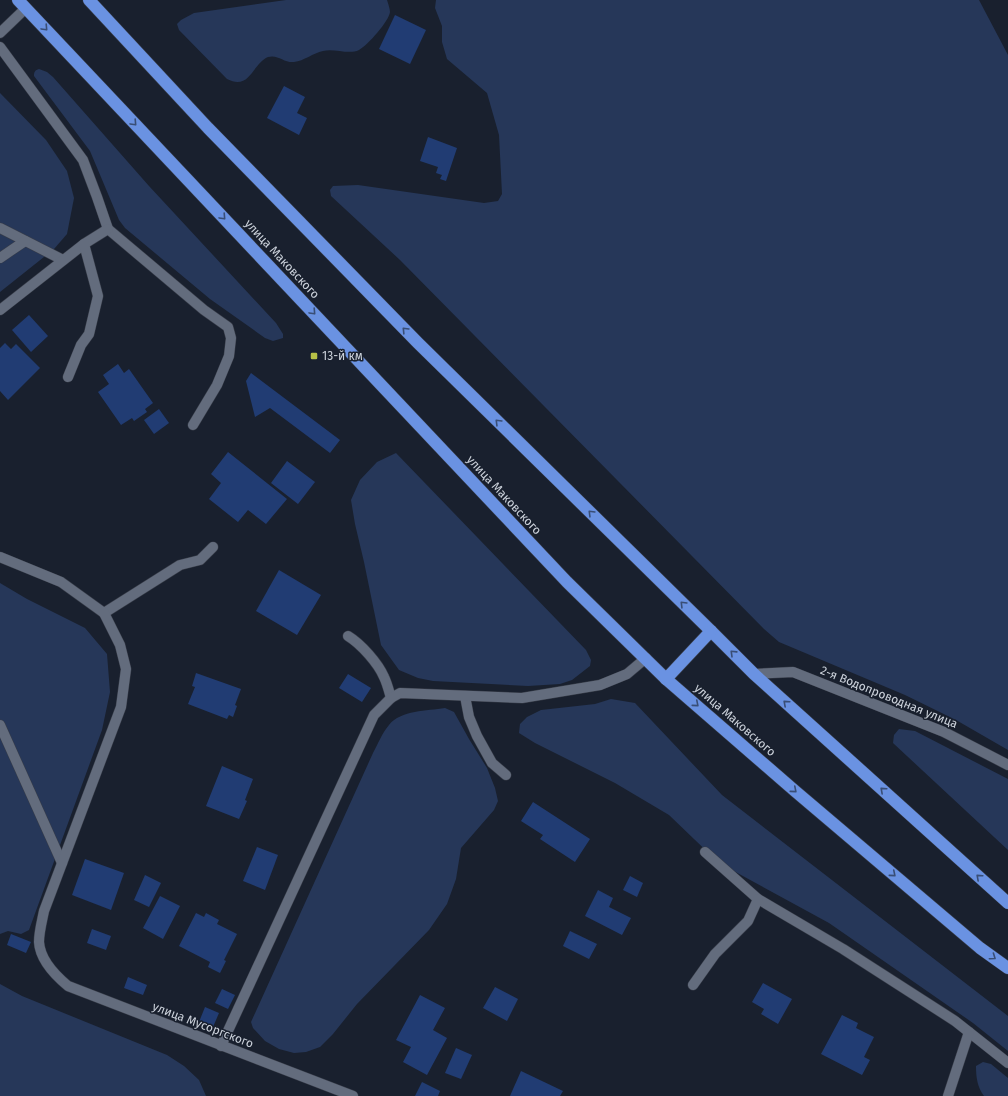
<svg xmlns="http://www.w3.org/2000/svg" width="1008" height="1096" viewBox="0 0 1008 1096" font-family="'Fira Sans',sans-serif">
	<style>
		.green { fill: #263759 }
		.building { fill: #213c73 }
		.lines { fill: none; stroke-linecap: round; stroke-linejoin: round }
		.lane-casing { stroke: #383d49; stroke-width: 11 }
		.street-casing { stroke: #383d49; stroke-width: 11 }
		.highway-casing { stroke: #383d49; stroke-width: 13 }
		.lane { stroke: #636c7d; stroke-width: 10 }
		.street { stroke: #636c7d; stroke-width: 10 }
		.highway { stroke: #6a92e2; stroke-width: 12 }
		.oneway { stroke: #394e76 }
		.poi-dot { fill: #b8c147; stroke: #19202e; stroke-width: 1.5 }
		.labels { text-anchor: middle; stroke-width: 3; stroke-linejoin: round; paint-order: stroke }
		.street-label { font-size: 12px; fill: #ccd2db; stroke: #19202e }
		.poi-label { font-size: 12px; fill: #ccd2db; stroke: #19202e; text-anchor: start }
	</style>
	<rect width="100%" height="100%" fill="#19202e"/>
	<!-- green -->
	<g class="green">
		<path d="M 286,0 L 387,0 C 388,3 390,9 390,12 C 389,21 368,45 359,50 C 349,55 334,48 323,51 C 313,53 304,61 294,62 C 284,63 278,54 268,57 C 252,64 250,91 227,79 L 179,30 L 177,24 L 181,20 L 194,13 Z"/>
		<polygon points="436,0 979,0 1008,55 1008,750 956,720 905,695 779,642 764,629 400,260 331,196 330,190 333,186 358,185 484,203 498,201 502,194 499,135 487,93 447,59 442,42 442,26 435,8"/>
		<path d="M 39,69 L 47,72 L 53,77 L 149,186 L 276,323 L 283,334 L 283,338 L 273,341 L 265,338 L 210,299 L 125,228 L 119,220 L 90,151 L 34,76 C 34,72 35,70 39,69 Z"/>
		<polygon points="0,93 46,140 67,171 74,198 67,234 54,249 0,292"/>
		<polygon points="396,453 586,650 591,660 590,666 572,680 560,684 528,686 433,681 418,678 399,670 381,645 364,562 355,524 351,500 360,480 377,462"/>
		<polygon points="0,583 27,599 85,628 107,654 110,692 102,730 29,930 21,934 8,931 0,934"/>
		<polygon points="611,699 635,703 722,795 1008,1016 1008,1051 973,1023 829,923 719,863 669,815 615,783 535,743 519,733 520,724 527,717 541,710 595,704"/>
		<path d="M 445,708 L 454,712 L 469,739 L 487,768 L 495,788 L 498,801 L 494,810 L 461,848 L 456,879 L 447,904 L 429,930 L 357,1004 L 333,1034 L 320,1047 L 306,1052 L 294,1053 L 279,1049 L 265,1041 L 253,1028 L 251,1022 L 373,753 C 378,744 382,733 389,725 C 401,710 427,711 445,708 Z"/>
		<polygon points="899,729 915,731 1008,779 1008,850 893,743 894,735"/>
		<polygon points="0,984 22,996 167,1055 184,1066 199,1080 206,1096 0,1096"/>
		<path d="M 983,1062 L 991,1064 L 1008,1078 L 1008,1096 L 984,1096 C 977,1087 976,1076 976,1066 Z"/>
	</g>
	<!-- building -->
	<g class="building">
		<polygon points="395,15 426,30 410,64 379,49"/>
		<polygon points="284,86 305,97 297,113 307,118 299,135 267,118"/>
		<polygon points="428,137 457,148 446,181 440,179 442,175 436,173 438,167 420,161"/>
		<polygon points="29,315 48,336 31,352 12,330"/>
		<polygon points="5,343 11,349 16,344 40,368 8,400 0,391 0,348"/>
		<polygon points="118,364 124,373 129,369 153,403 145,409 147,412 134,421 132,418 121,425 98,392 109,384 103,375"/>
		<polygon points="251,373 340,440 330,453 270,408 255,417 246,381"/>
		<polygon points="159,409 169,423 154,434 144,420"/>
		<polygon points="228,452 287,499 266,524 248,510 238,522 209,499 221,483 211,474"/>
		<polygon points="287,461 315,482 298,504 271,483"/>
		<polygon points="279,570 321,595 297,635 256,611"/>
		<polygon points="196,673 241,689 235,705 237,706 233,717 229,715 227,719 188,704 195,687 192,686"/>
		<polygon points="348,674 371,688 362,702 339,688"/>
		<polygon points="222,766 253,779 245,800 247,801 239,819 206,806"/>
		<polygon points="533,802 590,839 575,862 540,839 543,835 521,821"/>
		<polygon points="257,847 278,855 265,890 243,881"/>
		<polygon points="85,859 124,873 111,910 72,895"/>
		<polygon points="145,875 161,883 149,907 134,900"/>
		<polygon points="630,876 643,883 637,897 623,890"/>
		<polygon points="598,890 613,898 609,907 631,918 622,935 585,916"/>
		<polygon points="160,896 180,906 163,939 143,928"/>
		<polygon points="196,913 204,917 206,913 219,920 217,924 237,934 224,960 226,961 220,973 208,967 210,962 179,946"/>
		<polygon points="92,929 111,936 106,950 87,943"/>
		<polygon points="570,931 597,944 589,959 563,946"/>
		<polygon points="11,934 31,942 26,953 7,945"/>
		<polygon points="128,977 147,985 143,995 124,988"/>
		<polygon points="763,983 792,999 778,1024 761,1014 764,1009 752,1002"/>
		<polygon points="495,987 518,999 507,1021 483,1008"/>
		<polygon points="222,989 235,995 228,1009 215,1003"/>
		<polygon points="420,995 445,1008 433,1030 447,1038 427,1075 403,1062 411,1047 396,1040"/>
		<polygon points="205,1007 219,1013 213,1027 199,1022"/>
		<polygon points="842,1015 858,1023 856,1028 874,1037 864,1057 870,1060 862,1075 821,1054"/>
		<polygon points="456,1048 472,1055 461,1079 445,1073"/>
		<polygon points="521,1071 563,1091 560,1096 510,1096"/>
		<polygon points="422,1082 440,1091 438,1096 415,1096"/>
	</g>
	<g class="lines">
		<defs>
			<g id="lane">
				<polyline points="0,33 26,8"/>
				<polyline points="0,47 83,160 97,197 108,229 204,310 228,327 231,338 229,356 217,385 193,425"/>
				<polyline points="0,228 63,260"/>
				<polyline points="0,258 25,241"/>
				<polyline points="0,310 84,244 108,229"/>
				<polyline points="68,377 81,345 89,334 98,296 84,244"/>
				<polyline points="104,613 180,565 200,560 213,547"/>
				<path d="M 348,636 C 361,644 378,663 384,677 C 387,683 389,691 391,698"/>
				<polyline points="465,696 469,717 477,736 492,763 506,775"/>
				<polyline points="0,725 62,863"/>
				<polyline points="705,852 758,899 843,949 955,1021 1008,1063"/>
				<polyline points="693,985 715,954 748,921 758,899"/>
				<polyline points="221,1046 374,715 391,698 400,693 522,698 600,685 627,674 646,658"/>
				<polyline points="948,1096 969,1032"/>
			</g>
			<g id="street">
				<path d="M 0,557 L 61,582 L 104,613 L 120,645 L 126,669 L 121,707 L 44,911 C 42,921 39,932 39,942 C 40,960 56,976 68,986 L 353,1096"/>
				<polyline points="754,674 793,672 944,732 1008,765"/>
			</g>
			<g id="highway">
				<polyline points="18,0 567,582 666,679 795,791 980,948 1008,968"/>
				<polyline points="89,0 208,128 418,343 711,631 754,674 1008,903"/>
				<polyline points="666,679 711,631"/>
			</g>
		</defs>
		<!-- lane casing -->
		<use href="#lane" class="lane-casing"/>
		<!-- street casing -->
		<use href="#street" class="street-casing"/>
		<!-- highway casing -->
		<use href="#highway" class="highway-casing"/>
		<!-- lane -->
		<use href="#lane" class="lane"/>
		<!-- street -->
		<use href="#street" class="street"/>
		<!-- highway -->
		<use href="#highway" class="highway"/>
	</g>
	<!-- one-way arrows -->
	<defs><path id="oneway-chevron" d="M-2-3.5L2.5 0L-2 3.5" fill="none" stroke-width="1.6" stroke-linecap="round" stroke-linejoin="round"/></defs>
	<g class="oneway">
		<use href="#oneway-chevron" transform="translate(45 28) rotate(47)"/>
		<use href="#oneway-chevron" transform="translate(134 123) rotate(47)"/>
		<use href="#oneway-chevron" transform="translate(223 217) rotate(47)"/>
		<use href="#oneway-chevron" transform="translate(313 312) rotate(47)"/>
		<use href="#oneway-chevron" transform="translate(405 330) rotate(-134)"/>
		<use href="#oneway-chevron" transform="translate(498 422) rotate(-135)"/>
		<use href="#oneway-chevron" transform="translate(591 513) rotate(-135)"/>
		<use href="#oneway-chevron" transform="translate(683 604) rotate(-135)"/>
		<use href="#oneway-chevron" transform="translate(733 653) rotate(-136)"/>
		<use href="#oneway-chevron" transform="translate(786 703) rotate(-138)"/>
		<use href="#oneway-chevron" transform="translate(696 704) rotate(41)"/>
		<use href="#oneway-chevron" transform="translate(794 790) rotate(41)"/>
		<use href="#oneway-chevron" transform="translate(883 790) rotate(-138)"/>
		<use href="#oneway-chevron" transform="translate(893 874) rotate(40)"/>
		<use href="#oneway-chevron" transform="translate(979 877) rotate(-138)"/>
		<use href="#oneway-chevron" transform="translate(993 957) rotate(35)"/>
	</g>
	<!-- markers -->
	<rect class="poi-dot" x="310" y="352" width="8" height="8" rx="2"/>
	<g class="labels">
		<!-- street labels -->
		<g class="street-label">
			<text transform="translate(282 259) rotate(47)" y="4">улица Маковского</text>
			<text transform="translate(504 495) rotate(47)" y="4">улица Маковского</text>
			<text transform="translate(889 697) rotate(22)" y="4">2-я Водопроводная улица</text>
			<text transform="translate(735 720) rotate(41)" y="4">улица Маковского</text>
			<text transform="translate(203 1025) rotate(21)" y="4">улица Мусоргского</text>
		</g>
		<!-- poi labels -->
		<g class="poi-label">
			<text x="322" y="360">13-й км</text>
		</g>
	</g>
</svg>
